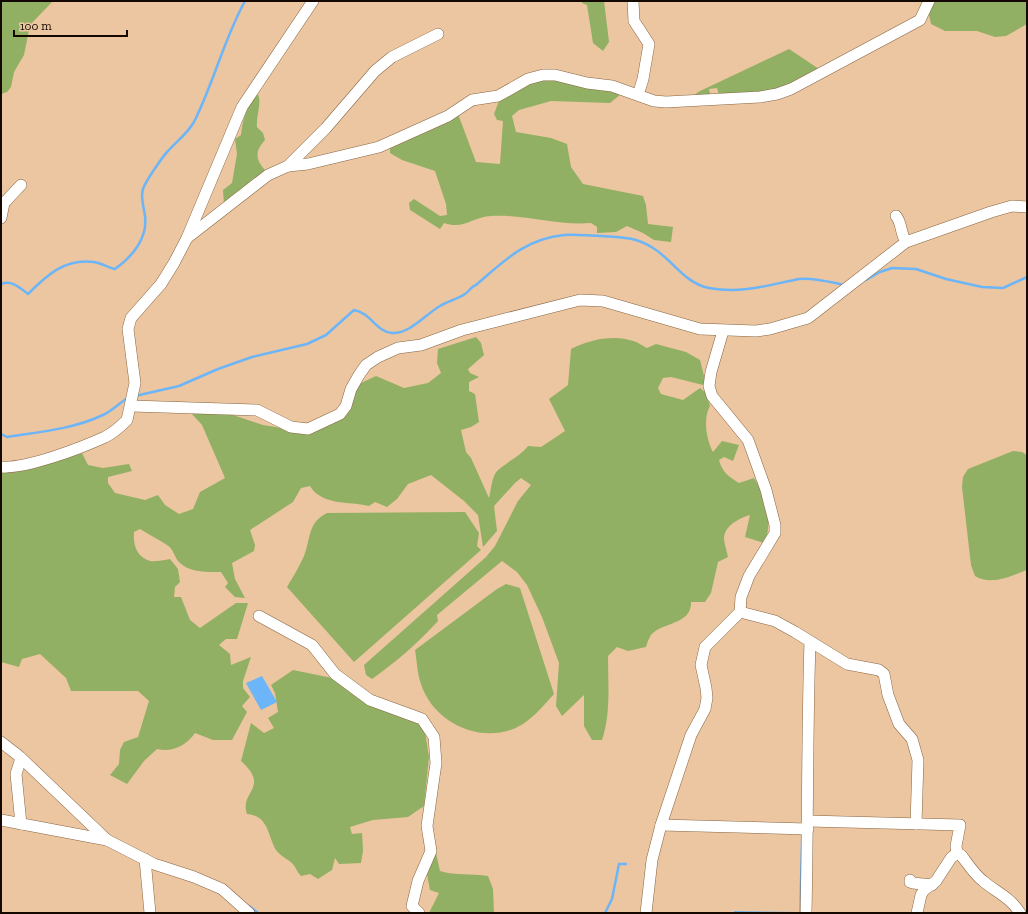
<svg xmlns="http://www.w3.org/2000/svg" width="1028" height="914" viewBox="0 0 1028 914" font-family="'Zilla Slab',serif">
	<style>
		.green { fill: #91b063 }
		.water { fill: #6bb5f8 }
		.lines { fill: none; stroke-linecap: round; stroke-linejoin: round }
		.stream { stroke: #6bb5f8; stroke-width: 2.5 }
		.minor-casing { stroke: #876542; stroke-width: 12 }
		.minor { stroke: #fff; stroke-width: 11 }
	</style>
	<rect width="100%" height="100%" fill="#ecc6a0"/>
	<!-- green -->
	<g class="green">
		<polygon points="1,1 53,1 30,25 24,55 14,72 11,87 7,92 1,94"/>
		<polygon points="582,1 604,1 609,42 603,51 593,43 587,5 582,3"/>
		<polygon points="932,1 1027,1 1027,24 1006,36 995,37 977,31 945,31 931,24 928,10"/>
		<polygon points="789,49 819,69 776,90 719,95 717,88 709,89 710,94 694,96 698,92"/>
		<path d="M 541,78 L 613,90 L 621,94 L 610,103 L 551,101 L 519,110 L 512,116 L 516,132 L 551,138 L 567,144 L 571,167 L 583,184 L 643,196 L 646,205 L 648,224 L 673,227 L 671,242 L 654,240 L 643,233 L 627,226 L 616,232 L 597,233 L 597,227 L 591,223 C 558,226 524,214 491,216 C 472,217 464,230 444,223 L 440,229 L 410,210 L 409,203 L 414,199 L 440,216 L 447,215 L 446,204 L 435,171 L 402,160 L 390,153 L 390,146 L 458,114 L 476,162 L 500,164 L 503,121 L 497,120 L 494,114 L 500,98 Z"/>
		<path d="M 258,94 C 262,104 256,115 257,127 L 263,133 L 265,140 C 255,151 255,159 265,170 L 224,205 L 223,190 L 232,183 L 237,154 L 235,139 L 241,135 C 243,119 246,106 258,94 Z"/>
		<path d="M 476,337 L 481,343 L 484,355 L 468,369 L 470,373 L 479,377 L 469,382 L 469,391 L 475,394 L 479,422 L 471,427 L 461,430 L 466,452 L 471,458 L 489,498 C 491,491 491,482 495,474 C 499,466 520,457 528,446 L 541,447 L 565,431 L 549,399 L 568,385 L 571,349 C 588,340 614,334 633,341 C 638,342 643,346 647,348 L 656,344 L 686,352 L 700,360 L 705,380 L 703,385 L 671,377 L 663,378 L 658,388 L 661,394 L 683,400 L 700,388 L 706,393 L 710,406 C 703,418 706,439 713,452 L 722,441 L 739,445 L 733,461 L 724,457 L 719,460 C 722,472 729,477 739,483 L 754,478 C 765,495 774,524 764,543 L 745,537 L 750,515 C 740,518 725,525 724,538 C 724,543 727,551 728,557 L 718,562 L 711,593 L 705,602 L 691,602 C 692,625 662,622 651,635 C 649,638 647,643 646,647 L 628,651 L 617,647 L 608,656 C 608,684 611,713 602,740 L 592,740 L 584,726 L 584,695 L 562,716 L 556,706 L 559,663 L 542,617 L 527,585 L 517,572 L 502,561 L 437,615 L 438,621 C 418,643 396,662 372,679 L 366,675 L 364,665 L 486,557 L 495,546 L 518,501 L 531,485 L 521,478 L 515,483 L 494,506 L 497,531 L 483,547 L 478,515 L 464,501 L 431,475 L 408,484 L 397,499 L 387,507 L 375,502 L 369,506 C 349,501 322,506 310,486 L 301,488 L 293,502 L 250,530 L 255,545 L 254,551 L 232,563 L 235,579 L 245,598 L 235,597 L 225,587 L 228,583 L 221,572 C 208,572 189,573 179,562 C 174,557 174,549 167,545 C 158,539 148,534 140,529 L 134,532 C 133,544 136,557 150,561 C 155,562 164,560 170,559 L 178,569 L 180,582 L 175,587 L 174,597 L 181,597 L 190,620 L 200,628 L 236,603 L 248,603 L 237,639 L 226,639 L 219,645 L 230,654 L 231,665 L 251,657 L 243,681 L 243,688 L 250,697 L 242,706 L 247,712 L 232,740 L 213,740 L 195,733 C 187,745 172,753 157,749 L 144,761 L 127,784 L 110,775 L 119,764 L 120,750 L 124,742 L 138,737 L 149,701 L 138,691 L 71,691 L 66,678 L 40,654 L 22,659 L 19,667 L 1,662 L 1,472 L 12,473 L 82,453 L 88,465 L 103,468 L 129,464 L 132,471 L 108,477 L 108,483 L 115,493 L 145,500 L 158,495 L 165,505 L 179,514 L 193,509 L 200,492 L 225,478 L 202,425 L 191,413 L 233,415 L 263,425 L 293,430 L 320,425 L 342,406 L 359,384 L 376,376 L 404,388 L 428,383 L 441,373 L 437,363 L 438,349 Z"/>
		<path d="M 1013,451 L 1022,452 L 1027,455 L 1027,570 C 1011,576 991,586 975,576 L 971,565 L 962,487 L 963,477 L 968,469 Z"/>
		<path d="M 465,512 L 479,533 L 477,546 L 481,550 L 354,662 L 287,587 C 293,577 299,567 304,556 C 311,539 307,523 327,513 Z"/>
		<path d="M 506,584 L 520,588 L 554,694 C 545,704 535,716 523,724 C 486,747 434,725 421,684 C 417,673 417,661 415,650 L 497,589 Z"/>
		<path d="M 293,670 L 337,679 L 424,725 L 429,757 L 424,806 L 408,817 L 373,820 L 350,827 L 352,834 L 362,833 L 363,851 L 361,863 L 339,864 L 335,858 L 332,870 L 318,879 L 310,874 L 301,876 C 297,872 296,868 293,864 C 288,859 280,856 276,850 C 267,834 269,816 247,814 C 239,791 271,788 241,761 L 251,723 L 264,733 L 274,728 L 268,718 L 278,712 L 275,693 L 271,685 Z"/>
		<path d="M 436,853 L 440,871 C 455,876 472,873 488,876 L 493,889 L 494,913 L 429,913 L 439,893 L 430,890 L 426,869 Z"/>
	</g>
	<!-- water -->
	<g class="water">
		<polygon points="262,676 277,702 261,710 246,683"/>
		<polygon points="801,834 803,834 801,913 734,913 734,911 799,912"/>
	</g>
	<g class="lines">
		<!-- stream -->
		<g class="stream">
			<polyline points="866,280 880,272 892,268 916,269 946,279 982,287 1003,288 1027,277"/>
			<path d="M 1,284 C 12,280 19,287 28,294 C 47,275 65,258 94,262 C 102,263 108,268 115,269 C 132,257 148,238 145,216 C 144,207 140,198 143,189 C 145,182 163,156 168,151 C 177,141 187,134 194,122 C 214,82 224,39 245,1"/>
			<path d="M 135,396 L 179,386 L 218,369 L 252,357 L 307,344 L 326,335 L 354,310 C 371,313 376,332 392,333 C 410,334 426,314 440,306 C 448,301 458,299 465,294 C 470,291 470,287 476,285 C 504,261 525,239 564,235 C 576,234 589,236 601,236 C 620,237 636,237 653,248 C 673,260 684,283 709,288 C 741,294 769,285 799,279 C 813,277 830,282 844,285"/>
			<path d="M 1,434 L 7,437 C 40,432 73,429 103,415 C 112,411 119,403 128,398"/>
			<polyline points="249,906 258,913"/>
			<polyline points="605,913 612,899 619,864 626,864"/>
		</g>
		<defs>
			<g id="minor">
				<polyline points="633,1 634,21 649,44 643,79 638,95"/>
				<polyline points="288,166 326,128 375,71 392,57 438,34"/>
				<path d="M 896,216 C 902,223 900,232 906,242"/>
				<polyline points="1,218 4,203 21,185"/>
				<polyline points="187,238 268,175 288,166 308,164 379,147 448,116 472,100 498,96 528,79 543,75 555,75 587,83 612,86 654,101 666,102 760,97 777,94 791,89 920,20 929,1"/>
				<polyline points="132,406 257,410 291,427 308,429 340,414 346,406 351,389 359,375 366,365 378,357 398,348 421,345 462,330 580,300 603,301 700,329 756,331 770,329 808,318 906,242 991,212 1012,206 1027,207"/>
				<path d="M 1,467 C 26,469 81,448 105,437 C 113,433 121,426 127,420 L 135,383 L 128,329 L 131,318 L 161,284 L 174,263 L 187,238 L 242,107 L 313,1"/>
				<polyline points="740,612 775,621 795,632 847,664 879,670 884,674 888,695 899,724 912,739 918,760 916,824"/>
				<polyline points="259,616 312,645 335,674 370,700 422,719 434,737 436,763 427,826 431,851 418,881 412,906 419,913"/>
				<polyline points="1,742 19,756 107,840"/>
				<polyline points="21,758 16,774 21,824"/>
				<polyline points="1,820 107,840 154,864 194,877 222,889 249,913"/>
				<path d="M 808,821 L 960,825 L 956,846 L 957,853 L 961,855 C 968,864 974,874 983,881 C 996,892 1010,897 1020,913"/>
				<polyline points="661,825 808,829"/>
				<polyline points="145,859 150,913"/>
				<polyline points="910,880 910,882 913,883 932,885"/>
				<polyline points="646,913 652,860 661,825 691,735 705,709 707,698 706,688 701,665 705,647 740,612 741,597 749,576 775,533 775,525 766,490 748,440 712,396 709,386 711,372 723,331"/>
				<path d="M 806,913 C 808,823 807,732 810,642"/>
				<polyline points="917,913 921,895 924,890 936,881 951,858 957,853"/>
			</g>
		</defs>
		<!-- minor casing -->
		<use href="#minor" class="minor-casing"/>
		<!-- minor -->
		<use href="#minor" class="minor"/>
	</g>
	<!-- border -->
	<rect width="1028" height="914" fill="none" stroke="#140800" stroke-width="4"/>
	<!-- scale -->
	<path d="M14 30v6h113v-6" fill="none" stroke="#140800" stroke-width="2"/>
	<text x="20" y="30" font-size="12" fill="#140800" stroke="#ecc6a0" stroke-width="3" paint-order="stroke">100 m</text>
</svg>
